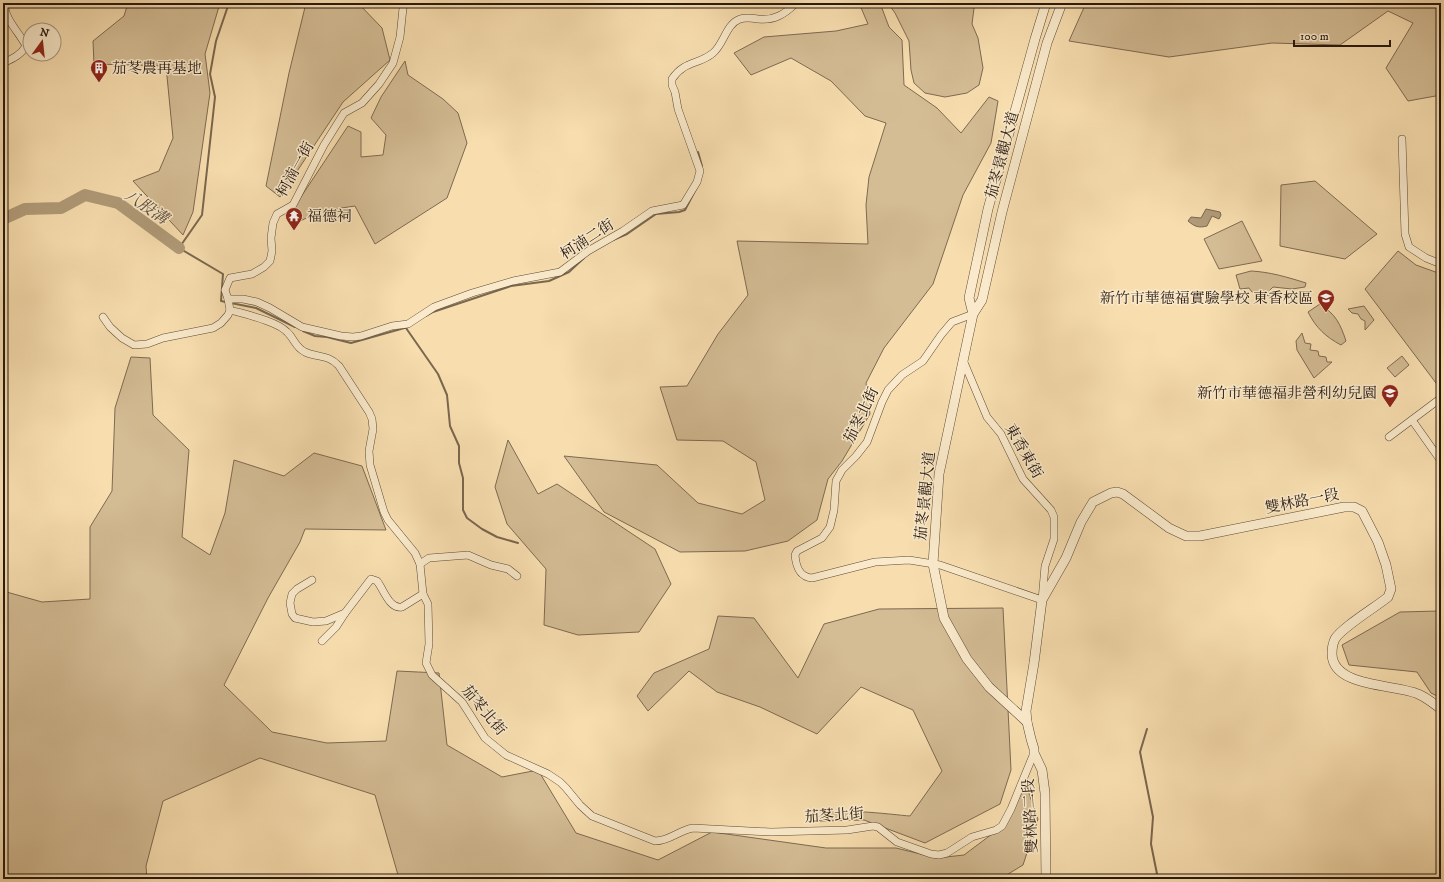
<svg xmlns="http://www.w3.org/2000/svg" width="1444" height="882" viewBox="0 0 1444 882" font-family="'IM FELL DW Pica','Noto Serif TC',serif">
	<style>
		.green { fill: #d4bc94; stroke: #7e6a52 }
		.water { fill: #b19b79; stroke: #7a674f }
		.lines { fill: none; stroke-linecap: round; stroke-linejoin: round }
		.stream { stroke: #7a674f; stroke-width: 2 }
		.river { stroke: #b19b79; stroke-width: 12 }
		.minor-casing { stroke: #5b4a38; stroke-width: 8 }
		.tertiary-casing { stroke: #5b4a38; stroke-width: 10 }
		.minor { stroke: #faeacb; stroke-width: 7 }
		.tertiary { stroke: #faeacb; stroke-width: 9 }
		.labels { text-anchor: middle; stroke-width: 3; stroke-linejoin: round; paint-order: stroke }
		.poi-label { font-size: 15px; fill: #271810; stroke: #faeacb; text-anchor: start }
		.street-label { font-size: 15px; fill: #271810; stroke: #faeacb }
		.water-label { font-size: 16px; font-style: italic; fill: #5e4c3a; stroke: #faeacb }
	</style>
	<rect width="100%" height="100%" fill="#f8deaf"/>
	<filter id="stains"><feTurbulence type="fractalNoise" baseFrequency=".005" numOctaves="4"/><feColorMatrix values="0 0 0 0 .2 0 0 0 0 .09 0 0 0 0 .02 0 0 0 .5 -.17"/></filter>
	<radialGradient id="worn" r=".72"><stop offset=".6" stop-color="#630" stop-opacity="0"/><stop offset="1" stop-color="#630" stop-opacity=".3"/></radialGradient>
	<!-- green -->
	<g class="green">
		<polygon points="128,3 220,3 205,54 210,93 193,212 183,235 133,181 159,171 173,138 166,66 94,64 93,41 124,16"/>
		<polygon points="306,3 358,3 382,28 390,60 343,102 280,197 266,186 289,73"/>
		<polygon points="859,3 880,3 889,27 902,40 904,85 937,108 961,133 989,97 998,101 991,143 963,195 933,284 884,348 866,383 870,414 842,461 828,479 817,520 788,541 745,551 680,552 604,512 564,456 657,465 698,503 742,514 765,500 756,462 723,441 677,440 660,387 687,386 718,334 748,295 737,241 868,244 866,205 869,177 886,123 865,116 831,81 791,58 751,75 734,53 764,37 836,31 868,24"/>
		<polygon points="888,3 973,3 974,8 972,24 978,38 983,68 979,85 967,93 945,97 925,93 914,83 911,70 909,41 895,13"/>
		<polygon points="1086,3 1196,3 1233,7 1237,3 1441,3 1441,95 1408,101 1386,68 1413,23 1388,11 1340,45 1272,43 1169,57 1069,41"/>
		<polygon points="405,61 408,75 443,99 458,113 467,143 447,198 375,244 355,206 321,211 294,224 287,218 348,126 361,132 361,157 383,155 386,135 371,118 381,97"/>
		<polygon points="1315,181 1377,234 1345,259 1280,246 1281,185"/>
		<polygon points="1242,221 1262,261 1219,269 1204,239"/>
		<polygon points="1398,251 1416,265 1441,274 1441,385 1439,387 1365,289"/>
		<path d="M 1251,271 C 1270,272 1287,277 1306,283 L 1305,287 L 1292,289 L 1273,287 L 1269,291 L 1270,296 L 1252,292 L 1249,288 L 1240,289 L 1236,275 Z"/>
		<path d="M 1320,304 C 1336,315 1340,323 1346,341 L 1341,345 C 1326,337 1316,328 1308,312 Z"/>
		<polygon points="1364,306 1374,320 1365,330 1365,321 1361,319 1358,314 1352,313 1348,309"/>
		<polygon points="1302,333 1305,343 1311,344 1310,350 1318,351 1319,356 1326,357 1327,362 1332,362 1314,378 1297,350 1296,341"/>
		<polygon points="1402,356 1409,365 1395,377 1387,368"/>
		<polygon points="131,357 150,358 153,415 189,450 182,537 210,555 225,513 234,460 284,476 314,453 362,466 386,530 305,529 300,542 268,598 224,685 272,732 327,743 386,741 397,671 439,673 447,745 502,777 538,770 576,833 658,860 712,832 826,848 896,848 937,858 964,855 1004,825 1026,785 1038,819 1023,865 1000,879 936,879 928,875 900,879 397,879 398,875 375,795 260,758 163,801 146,866 147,879 3,879 3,591 42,602 90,599 90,527 112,491 115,408"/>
		<polygon points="508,440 538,494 557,484 655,549 671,584 639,632 578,635 544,625 546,569 507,524 495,487"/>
		<path d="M 1003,608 L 1011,770 L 1000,804 L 925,843 L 864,820 L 820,821 L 817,818 C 825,805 894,815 910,816 L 942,771 L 913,710 L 861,687 L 817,734 L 760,707 L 717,692 L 689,671 L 648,711 L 637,696 L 654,673 L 709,649 L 718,616 L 754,618 L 798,678 L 824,624 L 879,609 Z"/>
		<polygon points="1439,611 1441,615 1441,698 1431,693 1417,672 1349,665 1342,645 1400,612"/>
	</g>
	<!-- water -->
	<path class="water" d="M 1206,209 L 1220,212 L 1221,215 L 1219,219 L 1212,216 L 1207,226 C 1199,228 1195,227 1188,221 L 1191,217 L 1201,218 Z"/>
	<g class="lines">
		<!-- stream -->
		<g class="stream">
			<polyline points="698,152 702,166"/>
			<polyline points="613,240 627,234 656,214 679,212 685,210 697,187"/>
			<polyline points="226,302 221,301 223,274 179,248 202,215 215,97 210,74 216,41 229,3"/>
			<polyline points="231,303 256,308 295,327"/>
			<polyline points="426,316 433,312 511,286 549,281 569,272 584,258"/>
			<polyline points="406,328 438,374 447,395 450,426 459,446 459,463 463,478 463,510 467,518 482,529 497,537 518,543"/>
			<polyline points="303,331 315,336 327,337 351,343 408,327"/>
			<polyline points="1147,729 1140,752 1153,817 1151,844 1158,879"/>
			<polyline points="1322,878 1322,879"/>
			<polyline points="1359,879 1360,877"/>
		</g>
		<!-- river -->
		<polyline class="river" points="3,219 25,209 61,208 85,195 118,203 179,248"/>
		<defs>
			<g id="minor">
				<path d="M 3,63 C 12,59 21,55 26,46 C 20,33 3,18 5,3"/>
				<polyline points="1402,139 1405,234 1409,247 1426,258 1441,264"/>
				<path d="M 228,299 L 243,299 L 257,302 L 270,308 L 302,327 L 341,336 L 353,337 L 361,336 L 392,326 L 408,324 L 434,307 L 472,293 L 513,281 L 560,272 L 588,251 L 623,231 L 652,211 L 683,205 L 697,182 L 700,171 L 678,109 L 675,92 L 672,85 L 672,79 C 685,60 699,65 713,53 C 724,44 726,24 740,19 C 746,17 752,18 758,19 C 774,21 785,14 796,3"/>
				<path d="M 230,310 C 244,314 277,321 287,332 C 294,338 295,347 305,352 C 318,358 328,354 339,366 L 369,412 L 372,419 L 373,429 L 369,451 L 370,465 L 384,512 L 388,520 L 415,553 L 420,564 L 423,594 L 428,604 L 429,644 L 426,663 L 432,675 L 462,702 L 485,738 L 506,755 L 548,774 L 560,782 L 566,788 L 580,805 L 592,816 L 655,841 C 670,841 679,830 693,828 L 771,832 L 847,830 L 873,826 L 878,827 L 897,842 L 931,854 L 939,855 L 947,853 L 972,837 L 996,830 L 1002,826 L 1011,809 L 1034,753"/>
				<polyline points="103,317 110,327 122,338 134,345 147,344 163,338 213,328 221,323 228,315 230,310 228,299 225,290 230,278 252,274 264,267 270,261 272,251 271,238 273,223 277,214 293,205 324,145 344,113 362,103 379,84 393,63 400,37 403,8 405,3"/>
				<path d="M 963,360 L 987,417 L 1001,434 L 1023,479 L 1051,510 L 1054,517 L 1054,539 L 1045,566 L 1042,600 L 940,565 L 909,560 L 875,562 L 812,578 C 799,577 796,566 795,555 L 797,551 L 822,538 L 830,527 L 834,510 L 836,481 L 842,470 L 856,456 L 867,442 L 882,402 L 888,390 L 902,375 L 923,361 L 941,335 L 952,322 L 973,314"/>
				<polyline points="1412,420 1441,461"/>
				<polyline points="1389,437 1441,398"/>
				<polyline points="420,564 429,558 468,555 491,565 508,569 517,576"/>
				<path d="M 312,580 L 297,589 L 292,594 L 290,603 L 292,614 L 295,618 L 313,622 L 326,621 L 345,613 L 371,579 L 377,581 C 384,590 389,609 402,607 L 423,594"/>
				<polyline points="322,641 336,627 345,613"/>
			</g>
			<g id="tertiary">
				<polyline points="973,314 969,298 988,209 1035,39 1046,3"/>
				<polyline points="1027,722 989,687 967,659 944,618 933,564 939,474 973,314 982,300 1002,212 1047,43 1062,3"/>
				<path d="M 1046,879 L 1045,793 L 1042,770 L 1034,753 L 1034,749 L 1031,739 L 1027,722 L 1026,711 L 1034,663 L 1042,600 L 1066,558 L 1081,522 L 1093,502 L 1111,493 L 1117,492 L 1123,494 L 1169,528 L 1186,536 L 1200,536 L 1344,507 L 1354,507 L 1362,511 L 1378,542 L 1386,565 L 1391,589 L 1388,597 C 1376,607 1341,628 1335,639 C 1333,643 1332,650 1332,654 C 1333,688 1396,684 1418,694 C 1426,697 1434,704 1441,709"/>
			</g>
		</defs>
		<!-- minor casing -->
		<use href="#minor" class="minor-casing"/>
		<!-- tertiary casing -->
		<use href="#tertiary" class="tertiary-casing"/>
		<!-- minor -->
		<use href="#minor" class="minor"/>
		<!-- tertiary -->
		<use href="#tertiary" class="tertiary"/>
	</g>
	<!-- icons -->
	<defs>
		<symbol id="building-pin" viewBox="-11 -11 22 30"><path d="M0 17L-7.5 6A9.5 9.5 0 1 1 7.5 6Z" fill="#8f2418" stroke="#faeacb"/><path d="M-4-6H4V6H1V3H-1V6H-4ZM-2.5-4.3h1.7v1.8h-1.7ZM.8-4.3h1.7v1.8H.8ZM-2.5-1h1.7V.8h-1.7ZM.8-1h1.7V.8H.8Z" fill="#fff"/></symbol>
		<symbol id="temple-pin" viewBox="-11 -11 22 30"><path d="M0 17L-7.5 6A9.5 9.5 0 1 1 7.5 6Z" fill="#8f2418" stroke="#faeacb"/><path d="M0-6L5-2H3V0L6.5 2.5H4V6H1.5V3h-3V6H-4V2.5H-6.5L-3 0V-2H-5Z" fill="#fff"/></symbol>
		<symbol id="school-pin" viewBox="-11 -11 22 30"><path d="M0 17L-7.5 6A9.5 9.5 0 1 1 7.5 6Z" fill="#8f2418" stroke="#faeacb"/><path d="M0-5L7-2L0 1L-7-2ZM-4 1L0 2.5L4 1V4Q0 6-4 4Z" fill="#fff"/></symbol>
	</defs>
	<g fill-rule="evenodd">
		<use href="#building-pin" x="89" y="58" width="20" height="27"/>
		<use href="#temple-pin" x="284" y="206" width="20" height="27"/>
		<use href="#school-pin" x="1316" y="288" width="20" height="27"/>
		<use href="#school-pin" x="1380" y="383" width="20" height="27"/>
	</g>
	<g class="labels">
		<!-- poi labels -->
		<g class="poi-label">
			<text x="112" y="73">茄苳農再基地</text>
			<text x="307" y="221">福德祠</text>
			<text x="1313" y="303" text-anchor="end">新竹市華德福實驗學校 東香校區</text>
			<text x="1377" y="398" text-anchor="end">新竹市華德福非營利幼兒園</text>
		</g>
		<!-- street labels -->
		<g class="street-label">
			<text transform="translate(1002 155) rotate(-75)" y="5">茄苳景觀大道</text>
			<text transform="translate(295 169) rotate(-61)" y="5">柯湳一街</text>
			<text transform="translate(587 239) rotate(-33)" y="5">柯湳二街</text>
			<text transform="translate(861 415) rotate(-64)" y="5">茄苳北街</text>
			<text transform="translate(1024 451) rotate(60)" y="5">東香東街</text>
			<text transform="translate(925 496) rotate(-84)" y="5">茄苳景觀大道</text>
			<text transform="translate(1302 501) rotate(-11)" y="5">雙林路一段</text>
			<text transform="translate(484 710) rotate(50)" y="5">茄苳北街</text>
			<text transform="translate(834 815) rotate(-4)" y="5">茄苳北街</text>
			<text transform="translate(1030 816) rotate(-93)" y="5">雙林路二段</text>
		</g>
		<!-- water labels -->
		<g class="water-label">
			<text transform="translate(147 206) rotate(34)" y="6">八股溝</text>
		</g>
	</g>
	<!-- margin -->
	<rect width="1444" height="882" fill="none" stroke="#f8deaf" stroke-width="16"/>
	<rect x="4" y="4" width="1436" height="874" fill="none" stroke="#271810" stroke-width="2"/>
	<rect x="8" y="8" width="1428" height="866" fill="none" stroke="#271810"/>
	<!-- north arrow -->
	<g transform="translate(42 42) rotate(15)"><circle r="19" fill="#faeacb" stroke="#a69680"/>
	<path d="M0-3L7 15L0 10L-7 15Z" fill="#8f2418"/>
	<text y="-6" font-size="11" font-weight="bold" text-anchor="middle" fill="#271810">N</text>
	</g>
	<!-- scale -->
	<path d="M1294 40v6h96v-6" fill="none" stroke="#271810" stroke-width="2"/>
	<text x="1300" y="40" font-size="12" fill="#271810" stroke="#faeacb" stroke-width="3" paint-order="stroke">100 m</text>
	<rect width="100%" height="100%" filter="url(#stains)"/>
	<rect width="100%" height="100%" fill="url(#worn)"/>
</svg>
